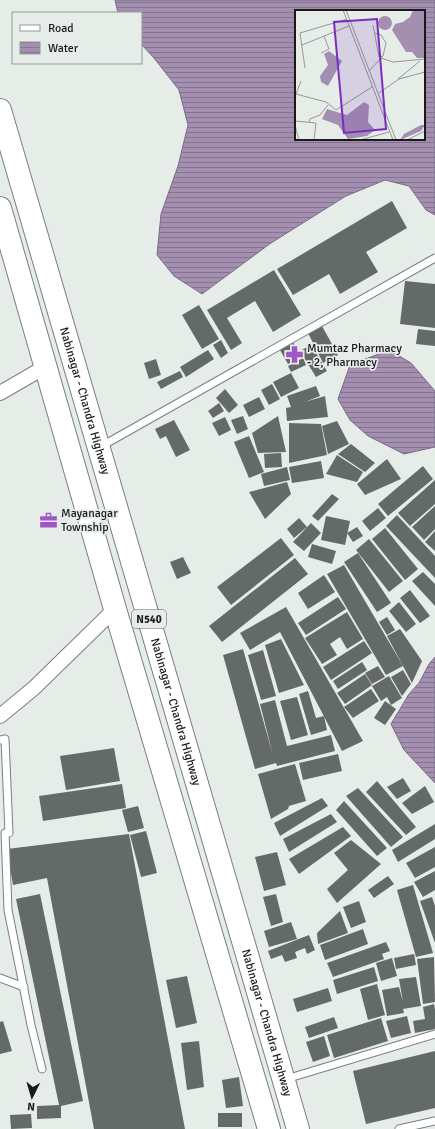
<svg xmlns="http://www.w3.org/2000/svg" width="435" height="1129" viewBox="0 0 435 1129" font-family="Signika,sans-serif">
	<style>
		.water { fill: url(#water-rules); stroke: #7a6c84; fill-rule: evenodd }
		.building { fill: #646a67 }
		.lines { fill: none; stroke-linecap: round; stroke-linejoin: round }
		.service-casing { stroke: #797f7c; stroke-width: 9 }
		.minor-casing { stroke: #797f7c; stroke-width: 16 }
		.trunk-casing { stroke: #797f7c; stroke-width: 24 }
		.service { stroke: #fff; stroke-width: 7 }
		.minor { stroke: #fff; stroke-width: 14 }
		.trunk { stroke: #fff; stroke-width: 22 }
		.labels { text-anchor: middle; stroke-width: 3.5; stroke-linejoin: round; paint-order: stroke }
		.shield { fill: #e6ede9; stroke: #565a58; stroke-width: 1 }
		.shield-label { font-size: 11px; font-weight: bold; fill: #191b1a }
		.poi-label { font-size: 12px; fill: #191b1a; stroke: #e6ede9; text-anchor: start }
		.street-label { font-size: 12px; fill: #191b1a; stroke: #e6ede9 }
		.inset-road { fill: none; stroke: #949996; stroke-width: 1 }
		.view { fill: #7b2cbf; fill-opacity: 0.15; stroke: #7b2cbf; stroke-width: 2 }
		.inset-edge { fill: none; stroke: #191b1a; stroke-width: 2 }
	</style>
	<defs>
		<pattern id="water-rules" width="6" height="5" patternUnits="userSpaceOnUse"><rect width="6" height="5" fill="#a48fb1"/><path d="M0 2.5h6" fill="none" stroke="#85748f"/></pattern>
	</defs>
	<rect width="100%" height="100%" fill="#e6ede9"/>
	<!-- water -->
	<g class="water">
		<path d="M 115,0 L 435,0 L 435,215 L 426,210 L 409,186 L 385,180 L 346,196 L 271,243 L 202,294 L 174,276 L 157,255 L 161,214 L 178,166 L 188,125 L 179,90 L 154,58 L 141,44 L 141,13 L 118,13 ZM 296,11 L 424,11 L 424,139 L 296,139 Z"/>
		<polygon points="389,350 411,363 435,391 435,447 404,454 368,436 350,420 338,399 350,365"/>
		<polygon points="435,657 435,783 404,750 391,724 409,694 419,683 429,664"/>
	</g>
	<!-- building -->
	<g class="building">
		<polygon points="392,201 407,228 366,252 378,272 340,294 329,274 293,295 277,269"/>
		<polygon points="274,270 301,315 273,332 255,301 227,318 242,343 231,350 207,310"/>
		<polygon points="405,281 435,284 435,328 400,324"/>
		<polygon points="199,305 219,339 202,349 182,315"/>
		<polygon points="322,326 338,355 323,363 308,333"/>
		<polygon points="418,329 435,331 435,346 416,344"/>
		<polygon points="221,340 228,353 221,358 213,345"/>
		<polygon points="293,342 301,357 288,364 280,350"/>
		<polygon points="311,345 327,371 316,377 300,351"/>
		<polygon points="208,350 214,359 186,377 180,367"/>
		<polygon points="303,358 306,365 291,372 288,366"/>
		<polygon points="156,359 161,375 149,379 144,363"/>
		<polygon points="180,371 183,377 161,389 157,382"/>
		<polygon points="291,373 299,388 281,397 273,382"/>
		<polygon points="272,384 280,399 269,405 261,390"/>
		<polygon points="316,386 320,396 305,402 325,396 328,417 287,421 286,408 291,407 287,396"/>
		<polygon points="225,389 238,405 229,413 216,398"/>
		<polygon points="259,397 265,409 249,417 243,405"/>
		<polygon points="219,403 224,411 213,418 208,411"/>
		<polygon points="243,416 248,429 237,434 231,420"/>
		<polygon points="278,416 286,452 258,453 252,433"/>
		<polygon points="225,417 231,430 219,436 212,423"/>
		<polygon points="174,420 190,450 176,457 166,436 160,439 155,429"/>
		<polygon points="337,421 349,444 328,454 322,426"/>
		<polygon points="289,423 321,424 327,455 289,463"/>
		<polygon points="249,436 264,472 249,478 234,442"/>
		<polygon points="351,444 375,463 365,472 338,454"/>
		<polygon points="281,453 282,467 265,468 264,454"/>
		<polygon points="337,455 363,472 357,482 326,474"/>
		<polygon points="387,459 401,479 365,495 357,484"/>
		<polygon points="321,461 324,478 292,483 289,467"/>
		<polygon points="423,466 433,479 388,516 378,504"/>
		<polygon points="287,467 290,480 264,486 261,474"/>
		<polygon points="435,480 435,504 410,526 398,513"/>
		<polygon points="287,482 291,494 265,519 249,492"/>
		<polygon points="332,494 339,499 318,521 312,516"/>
		<polygon points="435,506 435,529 424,540 412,527"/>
		<polygon points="378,508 386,518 370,531 362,521"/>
		<polygon points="397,515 435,556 435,578 386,526"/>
		<polygon points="326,516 350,521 345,545 321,540"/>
		<polygon points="299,518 307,527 294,538 287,529"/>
		<polygon points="311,523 321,533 304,551 293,542"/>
		<polygon points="357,527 363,536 353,542 347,533"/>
		<polygon points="385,528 418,569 405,580 372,539"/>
		<polygon points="435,531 435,551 425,542"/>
		<polygon points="281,538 294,555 231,605 217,587"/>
		<polygon points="369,539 403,581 389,592 356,550"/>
		<polygon points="312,544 336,551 332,564 308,557"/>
		<polygon points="358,553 391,603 377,612 344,562"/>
		<polygon points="183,557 191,573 177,579 170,562"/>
		<polygon points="295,558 308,574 222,642 209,626"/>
		<polygon points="344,565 403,666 386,675 327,574"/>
		<polygon points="423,572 435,584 435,606 412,581"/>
		<polygon points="324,575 335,592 308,609 298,593"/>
		<polygon points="410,590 430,616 420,623 400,598"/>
		<polygon points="338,597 346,609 306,635 298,623"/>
		<polygon points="399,602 416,624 406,632 389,611"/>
		<polygon points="286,607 363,741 342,751 280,632 250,650 240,633"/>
		<polygon points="347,612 363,639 347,649 340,637 330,644 337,655 322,664 305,638"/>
		<polygon points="387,617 395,630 387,635 379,622"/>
		<polygon points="400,629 422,661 412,683 387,636"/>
		<polygon points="281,639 304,685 279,693 265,645"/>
		<polygon points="364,641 372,653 331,680 323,667"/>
		<polygon points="243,649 273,755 260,704 275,700 287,746 331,735 335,751 277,766 276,763 255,769 223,655"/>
		<polygon points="263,650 276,696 261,700 248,655"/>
		<polygon points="362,662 367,670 338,689 333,681"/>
		<polygon points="378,666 385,677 372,684 365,673"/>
		<polygon points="403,670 411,684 402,696 391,677"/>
		<polygon points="365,674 372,685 345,704 337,693"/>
		<polygon points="389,676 402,698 391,705 387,697 381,701 372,686"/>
		<polygon points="371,689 379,701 353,718 344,707"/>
		<polygon points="308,691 316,718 324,716 327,730 311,735 299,694"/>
		<polygon points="297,697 308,735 291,740 280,701"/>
		<polygon points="385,701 396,709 385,725 374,718"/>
		<polygon points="114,748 120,781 66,790 60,756"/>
		<polygon points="338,754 342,771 303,780 299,763"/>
		<polygon points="295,764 306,801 289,806 288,809 271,819 258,774"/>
		<polygon points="403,778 411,791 397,799 387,787"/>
		<polygon points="377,781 416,827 406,835 366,792"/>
		<polygon points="122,784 126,808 43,821 39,796"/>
		<polygon points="425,786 434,802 412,814 402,803"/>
		<polygon points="358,788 403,837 391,847 346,796"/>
		<polygon points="322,798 328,806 280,836 274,823"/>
		<polygon points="344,801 387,848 377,856 336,810"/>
		<polygon points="138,806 144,828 128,832 122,810"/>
		<polygon points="331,814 337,822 289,852 283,839"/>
		<polygon points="435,824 435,839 398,862 392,850"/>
		<polygon points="343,827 351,836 299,874 289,859"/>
		<polygon points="146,831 157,873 141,877 130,835"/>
		<polygon points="129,834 185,1129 94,1129 47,878 13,885 7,849"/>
		<polygon points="351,840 381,864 337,903 327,889 348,870 334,853"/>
		<polygon points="435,847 435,867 415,878 406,863"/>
		<polygon points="277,852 286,885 264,891 255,857"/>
		<polygon points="435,871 435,890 423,897 414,882"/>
		<polygon points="388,876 394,884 374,898 368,890"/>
		<polygon points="413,885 433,953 416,957 397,890"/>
		<polygon points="40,894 83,1101 61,1106 61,1118 37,1119 37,1106 59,1105 16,899"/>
		<polygon points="276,894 283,922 271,926 263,897"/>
		<polygon points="432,897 435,906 435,943 420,901"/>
		<polygon points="359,901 366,922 351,928 343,907"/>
		<polygon points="340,911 348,933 318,944 317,933"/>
		<polygon points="291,922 297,939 269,947 264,931"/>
		<polygon points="363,929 368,944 325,960 320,945"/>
		<polygon points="309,935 315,950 307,954 305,948 295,952 297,958 285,962 282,955 271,959 268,951"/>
		<polygon points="386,942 390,951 382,954 384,959 333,977 327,963"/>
		<polygon points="414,954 416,965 396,969 394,958"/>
		<polygon points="434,957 435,1002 423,1004 417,959"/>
		<polygon points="392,958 397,976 381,981 376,963"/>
		<polygon points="374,967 378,981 337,994 333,980"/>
		<polygon points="187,976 197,1023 176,1028 166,980"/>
		<polygon points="416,977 421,1006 403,1009 404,1013 387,1016 382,990 399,987 403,1002 399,979"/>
		<polygon points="377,984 385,1015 368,1020 360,989"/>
		<polygon points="328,988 332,1001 297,1012 293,999"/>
		<polygon points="434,1004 435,1010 435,1029 415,1033 413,1021 425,1019 423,1007"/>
		<polygon points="407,1016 411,1033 391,1038 386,1021"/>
		<polygon points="334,1017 338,1028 309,1038 305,1027"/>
		<polygon points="381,1018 388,1041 334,1058 327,1035"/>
		<polygon points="3,1021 12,1051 0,1054 0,1022"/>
		<polygon points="324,1036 330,1056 313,1062 306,1042"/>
		<polygon points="199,1041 204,1087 187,1090 181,1043"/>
		<polygon points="435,1051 435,1108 366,1124 353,1071"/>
		<polygon points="239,1077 243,1106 226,1108 222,1080"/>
		<rect x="218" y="1113" width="24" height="14"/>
		<polygon points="31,1114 32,1128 11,1129 10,1115"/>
	</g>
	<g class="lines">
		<defs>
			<g id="service">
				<polyline points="100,447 435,258"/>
				<polyline points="0,740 5,739 9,833 5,833 8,910 31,1025 42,1069"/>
				<polyline points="0,978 24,987"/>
				<polyline points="286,1079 435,1034"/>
				<polyline points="399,1129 435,1121"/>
			</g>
			<g id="minor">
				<polyline points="0,393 45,367"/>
				<polyline points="0,716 34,688 115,609"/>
			</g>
			<g id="trunk">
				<path id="s1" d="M 0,110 L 298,1129"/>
				<polyline points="0,208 115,609 269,1129"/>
			</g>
		</defs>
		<!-- service casing -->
		<use href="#service" class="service-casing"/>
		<!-- minor casing -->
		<use href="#minor" class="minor-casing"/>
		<!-- trunk casing -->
		<use href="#trunk" class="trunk-casing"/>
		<!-- service -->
		<use href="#service" class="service"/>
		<!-- minor -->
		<use href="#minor" class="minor"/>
		<!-- trunk -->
		<use href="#trunk" class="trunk"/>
	</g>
	<!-- icons -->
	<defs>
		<symbol id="pharmacy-bare" viewBox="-9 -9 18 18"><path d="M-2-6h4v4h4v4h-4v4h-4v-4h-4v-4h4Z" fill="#a156c8" stroke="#e6ede9" stroke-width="2.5" paint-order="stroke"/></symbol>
		<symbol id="office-bare" viewBox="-9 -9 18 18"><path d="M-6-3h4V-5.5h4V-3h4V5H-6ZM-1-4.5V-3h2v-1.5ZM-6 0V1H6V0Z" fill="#a156c8" stroke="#e6ede9" stroke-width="2.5" paint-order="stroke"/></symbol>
	</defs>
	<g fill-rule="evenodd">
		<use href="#pharmacy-bare" x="282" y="342" width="25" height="25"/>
		<use href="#office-bare" x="36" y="508" width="25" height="25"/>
	</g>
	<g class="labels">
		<!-- shield labels -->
		<rect class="shield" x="132" y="610" width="34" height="18" rx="3"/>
		<g class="shield-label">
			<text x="149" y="623">N540</text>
		</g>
		<!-- poi labels -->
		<g class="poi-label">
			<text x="307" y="352">Mumtaz Pharmacy<tspan x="307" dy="14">- 2, Pharmacy</tspan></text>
			<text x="61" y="517">Mayanagar<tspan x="61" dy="14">Township</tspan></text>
		</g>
		<!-- street labels -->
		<g class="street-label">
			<text dy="4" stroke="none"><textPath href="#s1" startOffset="303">Nabinagar - Chandra Highway</textPath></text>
			<text dy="4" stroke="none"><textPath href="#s1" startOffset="627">Nabinagar - Chandra Highway</textPath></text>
			<text dy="4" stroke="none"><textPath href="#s1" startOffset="951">Nabinagar - Chandra Highway</textPath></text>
		</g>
	</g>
	<!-- overview -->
	<g transform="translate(295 10)">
		<rect width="130" height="130" fill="#e6ede9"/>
		<path d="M 118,0 L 130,1 L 130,48 L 122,48 L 117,42 L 111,42 L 97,20 L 100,14 L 108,12 L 115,7 ZM83 13a7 7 0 1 1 14 0a7 7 0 1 1-14 0ZM 34,41 L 47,51 L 33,76 L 26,72 L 25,66 L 33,55 L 29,44 ZM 69,92 L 74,95 L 73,112 L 80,120 L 72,126 L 53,129 L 43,115 L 27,109 L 32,99 L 52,105 ZM 126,115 L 130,115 L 126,121 L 105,130 L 109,124 Z" fill="#a48fb1"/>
		<path class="inset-road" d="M 48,0 L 98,130M 51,0 L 101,130M 78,15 L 84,47 L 88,46 L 86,48 L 98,52 L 130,49M 80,23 L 86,25 L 91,33 L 88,46M 7,35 L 54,16M 26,43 L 34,39 L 29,26M 10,58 L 5,23 L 52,9M 75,60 L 86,48M 103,69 L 125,51M 6,71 L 1,84 L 31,92 L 41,100 L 77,77M 84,83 L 104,69 L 130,62M 0,111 L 21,113 L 19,130M 14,112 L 15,109 L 25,105 L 33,95M 0,115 L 4,130M 65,130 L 94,122M 112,130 L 130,121"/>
		<path class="view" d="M 82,9 L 91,119 L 49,123 L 39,12 Z"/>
		<rect width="130" height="130" class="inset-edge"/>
	</g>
	<!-- legend -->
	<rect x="12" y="12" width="130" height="52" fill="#e6ede9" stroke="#949996"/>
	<rect x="20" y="25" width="20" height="6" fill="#ffffff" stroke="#949996"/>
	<text x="48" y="32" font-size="12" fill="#191b1a">Road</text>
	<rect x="20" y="42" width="20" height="12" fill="url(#water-rules)" stroke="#949996"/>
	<text x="48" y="52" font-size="12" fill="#191b1a">Water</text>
	<!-- north arrow -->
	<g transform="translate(32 1097) rotate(185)" stroke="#e6ede9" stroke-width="3" paint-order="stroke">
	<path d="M0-3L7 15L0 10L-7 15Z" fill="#191b1a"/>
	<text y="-6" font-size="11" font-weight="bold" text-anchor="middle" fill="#191b1a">N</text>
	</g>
</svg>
